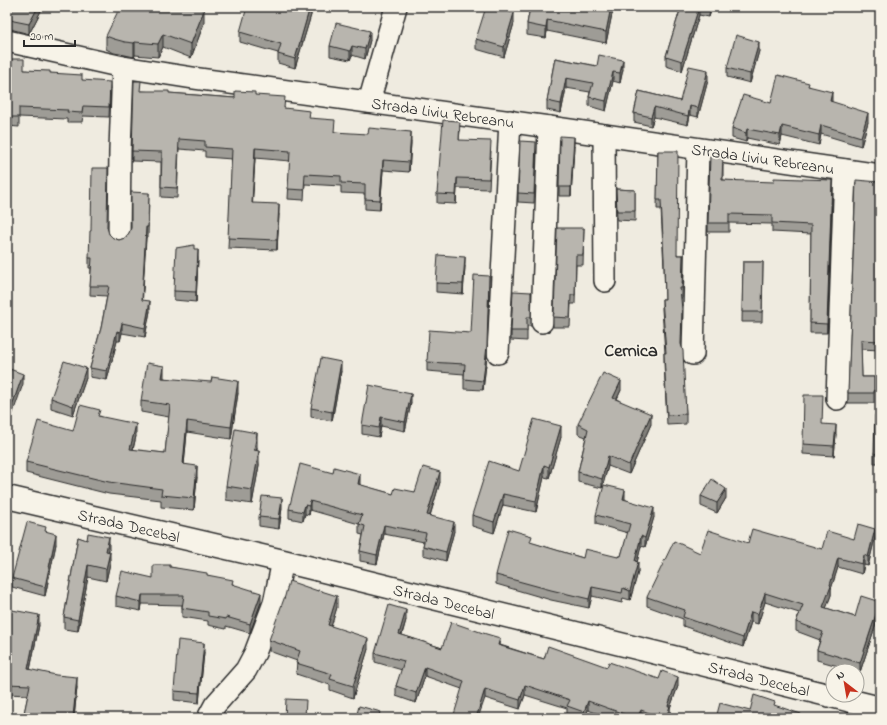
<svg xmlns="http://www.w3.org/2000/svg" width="887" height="725" viewBox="0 0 887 725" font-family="'Indie Flower',sans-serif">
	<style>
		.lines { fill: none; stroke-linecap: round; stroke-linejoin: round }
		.minor-casing { stroke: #2b2b2b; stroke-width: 24 }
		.secondary-casing { stroke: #2b2b2b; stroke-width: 25 }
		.minor { stroke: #f7f3e8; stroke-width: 21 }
		.secondary { stroke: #f7f3e8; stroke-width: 22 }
		.wall { fill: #9e9c96; stroke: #2b2b2b }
		.shaded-wall { fill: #817f7a; stroke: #2b2b2b }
		.building { fill: #b8b5ae; stroke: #2b2b2b }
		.labels { text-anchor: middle; stroke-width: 3.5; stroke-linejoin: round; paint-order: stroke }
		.street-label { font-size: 16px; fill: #2b2b2b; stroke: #f7f3e8 }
		.quarter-label { font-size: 18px; font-weight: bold; fill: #2b2b2b; stroke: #f7f3e8 }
	</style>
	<rect width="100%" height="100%" fill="#efebe0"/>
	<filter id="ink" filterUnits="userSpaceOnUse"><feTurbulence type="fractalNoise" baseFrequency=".025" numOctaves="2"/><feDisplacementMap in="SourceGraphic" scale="8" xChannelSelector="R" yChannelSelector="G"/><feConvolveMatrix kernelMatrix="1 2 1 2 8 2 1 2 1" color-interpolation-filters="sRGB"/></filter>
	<g filter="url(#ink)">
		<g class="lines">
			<defs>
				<g id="minor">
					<polyline points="7,41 123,67 193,78 549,127 880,175"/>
					<polyline points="369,102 396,7"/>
					<polyline points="604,135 605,281"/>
					<polyline points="119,237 120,150 123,67"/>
					<polyline points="542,322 549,127"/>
					<polyline points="498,353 510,121"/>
					<polyline points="693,354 698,149"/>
					<polyline points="837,399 845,170"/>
					<polyline points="208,718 215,705 246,670 255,653 274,603 283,561"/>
				</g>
				<polyline id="secondary" points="7,497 283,561 880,708"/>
			</defs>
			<!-- minor casing -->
			<use href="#minor" class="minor-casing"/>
			<!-- secondary casing -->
			<use href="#secondary" class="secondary-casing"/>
			<!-- minor -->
			<use href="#minor" class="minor"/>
			<!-- secondary -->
			<use href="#secondary" class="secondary"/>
		</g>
		<!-- wall -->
		<g class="wall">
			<polygon points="7,7 43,7 29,34 14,30 7,27"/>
			<polygon points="91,7 97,7 96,9"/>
			<polygon points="311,7 311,15 295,68 278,63 278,53 240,42 240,32"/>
			<polygon points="530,7 616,7 616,9 613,9 606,43 547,31 546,38 527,35 527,24"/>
			<polygon points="681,7 712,7 709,17 699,15 682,71 666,66 666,56"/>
			<polygon points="204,23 191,58 163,47 158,57 135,55 134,57 125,55 114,53 106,49 106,36"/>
			<polygon points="514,23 504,57 476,49 476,39"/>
			<polygon points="370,40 365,59 352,55 350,60 330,56 330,46"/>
			<polygon points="759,51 750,83 727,77 727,68"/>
			<polygon points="555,58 597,66 623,69 620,83 613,81 606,111 589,106 589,97 590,92 566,88 561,113 547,110 547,101"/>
			<polygon points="7,59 24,70 50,73 82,80 110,91 109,117 83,116 82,122 67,122 67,119 19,117 19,127 7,126"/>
			<polygon points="708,80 698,117 690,115 688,125 654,117 651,126 634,122 634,113 639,91 680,101"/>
			<polygon points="809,86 832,102 868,122 861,146 821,134 819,145 782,136 780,145 747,138 746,142 732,138 732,128 771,103"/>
			<polygon points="141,91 235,98 255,95 310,119 335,132 411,142 409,172 383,170 380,210 365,209 365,194 341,193 341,186 305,184 304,200 288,199 290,161 255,158 252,203 279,214 277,250 228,248 232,159 205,157 205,151 179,149 177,198 161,197 161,162 132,161 132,151"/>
			<polygon points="460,131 459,140 491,151 489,189 457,188 456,204 437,203 437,194"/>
			<polygon points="574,146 571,196 559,196 559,187"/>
			<polygon points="536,151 534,203 518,202 518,193"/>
			<polygon points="658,151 677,255 683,255 682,298 681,298 681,345 686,414 686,424 667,425 664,362 664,353 665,353 662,309 662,299 665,299 664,268 661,209 657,209"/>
			<polygon points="723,165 723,180 832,190 827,333 810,333 811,234 772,232 772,224 729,223 729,232 708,232 708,223"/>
			<polygon points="880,182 880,350 861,349 862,377 874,377 874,403 848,403 848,393"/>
			<polygon points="616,189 635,190 635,221 617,220"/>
			<polygon points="149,193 148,237 146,237 142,300 150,311 145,337 122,333 120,341 117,341 107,380 90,377 90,368 101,328 107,296 90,295 91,268 89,268 89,258 107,228 109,234 113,238 119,240 125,238 129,233"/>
			<polygon points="584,228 583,265 576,265 575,304 571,304 570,327 553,327 553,317"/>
			<polygon points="194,249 198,258 196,302 174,300 174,291"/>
			<polygon points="743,262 763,262 762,322 742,322"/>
			<polygon points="465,266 463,294 436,292 436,283"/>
			<polygon points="489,285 487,355 483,390 464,389 464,374 427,371 427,362 471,333"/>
			<polygon points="531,292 531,326 527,326 527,341 511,340 511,331"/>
			<polygon points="341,371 332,421 311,417 311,408"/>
			<polygon points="86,378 73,415 51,408 51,398"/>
			<polygon points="164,378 238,393 231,439 187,432 184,465 197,477 194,510 161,507 161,500 109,494 26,473 26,462 73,431 100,416 136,436 133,450 165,453 169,417 141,412 141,401"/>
			<polygon points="621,390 617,399 651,424 629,474 608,466 602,488 578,482 578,472 586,437 578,434 578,424"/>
			<polygon points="411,403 405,431 381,426 379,437 362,434 362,425"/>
			<polygon points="880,415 880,463 874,463 874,454"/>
			<polygon points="822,424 836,434 834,456 803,454 803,444"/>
			<polygon points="561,437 549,478 544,477 536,512 503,505 494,533 472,526 472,515 519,471"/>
			<polygon points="257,447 257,450 259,465 252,504 226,500 226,486"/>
			<polygon points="440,482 430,516 454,531 446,561 423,555 423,546 424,542 384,534 377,564 360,561 360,551 363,535 359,534 359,524 310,510 309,515 305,514 303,521 289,518 289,509 360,485 393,494 415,492"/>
			<polygon points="701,496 726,498 717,513 701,506"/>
			<polygon points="625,499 654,517 645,547 641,546 637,562 638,572 630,600 623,598 622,603 592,596 589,608 551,600 496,584 496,575 532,543 583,558 618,557 621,556 628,533 596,524 596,515"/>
			<polygon points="282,508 279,529 259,526 259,517"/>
			<polygon points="46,532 56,544 45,596 12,587 12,578"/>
			<polygon points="78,537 109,549 109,551 110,563 106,581 88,577 78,631 64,629 64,617"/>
			<polygon points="875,538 868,566 864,565 862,574 838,567 831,589 831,595 826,608 855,617 880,612 860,672 857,671 855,671 817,660 817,650 820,640 796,631 796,622 799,613 765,602 758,624 751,622 743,647 683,626 683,619 647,606 647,597 700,553 748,543 822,549 854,539"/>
			<polygon points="170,567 207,575 233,584 261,602 250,633 226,626 226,629 208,625 208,621 182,617 182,605 142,604 141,611 116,606 116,596 153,578"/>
			<polygon points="337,607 331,626 368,649 353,698 330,690 330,685 296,674 297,661 269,651 269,640"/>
			<polygon points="7,611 39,625 30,670 77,687 74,718 23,718 28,695 7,694"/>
			<polygon points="406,620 402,635 442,648 500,645 544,659 607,667 678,686 670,708 670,716 669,718 609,718 588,710 585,718 574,718 567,716 567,708 525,695 520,709 485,698 462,689 425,676 416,703 396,696 396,686 402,670 375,662 375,653"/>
			<polygon points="204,652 199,703 174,700 174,691"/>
		</g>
		<!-- shaded-wall -->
		<g class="shaded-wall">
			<polygon points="38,7 43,7 29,34 29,24"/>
			<polygon points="310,7 311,15 295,68 295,59"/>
			<polygon points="611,7 613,7 613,9 606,43 606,32"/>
			<polygon points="699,7 699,15 682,71 682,61"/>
			<polygon points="710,7 712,7 709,17"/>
			<polygon points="204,10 204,23 191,58 191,44"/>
			<polygon points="514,13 514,23 504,57 504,47"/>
			<polygon points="547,20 547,31 546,38 546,28"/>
			<polygon points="370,31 370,40 365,59 365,49"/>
			<polygon points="163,34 163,47 158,57 158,44"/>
			<polygon points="135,42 135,55 134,57 134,43"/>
			<polygon points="759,42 759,51 750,83 750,74"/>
			<polygon points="352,46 352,55 350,60 350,51"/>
			<polygon points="623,60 623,69 620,83 620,73"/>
			<polygon points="708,70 708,80 698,117 698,108"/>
			<polygon points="613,72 613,81 606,111 606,101"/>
			<polygon points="566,78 566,88 561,113 561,104"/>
			<polygon points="832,92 832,102 830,101"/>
			<polygon points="690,106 690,115 688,125 688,116"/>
			<polygon points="654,107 654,117 651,126 651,117"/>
			<polygon points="868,113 868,122 861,146 861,137"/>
			<polygon points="821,125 821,134 819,145 819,135"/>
			<polygon points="782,126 782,136 780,145 780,135"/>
			<polygon points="747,129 747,138 746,142 746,133"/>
			<polygon points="411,132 411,142 409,172 409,162"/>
			<polygon points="574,137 574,146 571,196 571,187"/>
			<polygon points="255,148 255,158 252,213 252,203"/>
			<polygon points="383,160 383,170 380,210 380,200"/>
			<polygon points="457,178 457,188 456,204 456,195"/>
			<polygon points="832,180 832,190 827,333 827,324"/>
			<polygon points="279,204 279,214 277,250 277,240"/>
			<polygon points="146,227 146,237 142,309 142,300"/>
			<polygon points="198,249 198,258 196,302 196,292"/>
			<polygon points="465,257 465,266 463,294 463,284"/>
			<polygon points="489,276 487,355 483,390 483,381"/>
			<polygon points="150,301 150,311 145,337 145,328"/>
			<polygon points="122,323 122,333 120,341 120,332"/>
			<polygon points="117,331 117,341 107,380 107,371"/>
			<polygon points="10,335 10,345 7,352 7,342"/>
			<polygon points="341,362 341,371 332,421 332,412"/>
			<polygon points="164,366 164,378 162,390 162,378"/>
			<polygon points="86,368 86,378 73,415 73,406"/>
			<polygon points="23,374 23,384 7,430 7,420"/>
			<polygon points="238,381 238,393 231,439 231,427"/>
			<polygon points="621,381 621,390 613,407 613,398"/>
			<polygon points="411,394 411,403 405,431 405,422"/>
			<polygon points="651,414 651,424 629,474 629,465"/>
			<polygon points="381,417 381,426 379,437 379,428"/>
			<polygon points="187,421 187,432 183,476 183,464"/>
			<polygon points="136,424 136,436 130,461 130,449"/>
			<polygon points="836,425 836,434 834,456 834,446"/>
			<polygon points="561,426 561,437 549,478 549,467"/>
			<polygon points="257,433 257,447 254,464 254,450"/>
			<polygon points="259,451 259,465 252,504 252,490"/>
			<polygon points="608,456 608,466 602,488 602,479"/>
			<polygon points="544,465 544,477 536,512 536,501"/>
			<polygon points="197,466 197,477 194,510 194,498"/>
			<polygon points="440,472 440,482 427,525 427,515"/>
			<polygon points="360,474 360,484 358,493 358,484"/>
			<polygon points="726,489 726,498 717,513 717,503"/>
			<polygon points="625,490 625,500 623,499"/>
			<polygon points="503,494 503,505 494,533 494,522"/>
			<polygon points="282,498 282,508 279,529 279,519"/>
			<polygon points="310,501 310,510 309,515 309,506"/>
			<polygon points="305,505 305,514 303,521 303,512"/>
			<polygon points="654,508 654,517 645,547 645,538"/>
			<polygon points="454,522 454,531 446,561 446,552"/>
			<polygon points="384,525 384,534 377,564 377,555"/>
			<polygon points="875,529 875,538 868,566 868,557"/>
			<polygon points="56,534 56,544 45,596 45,587"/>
			<polygon points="641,536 641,546 635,571 635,561"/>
			<polygon points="109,537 109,549 106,563 106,551"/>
			<polygon points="110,552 110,563 106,581 106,569"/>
			<polygon points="864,555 864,565 862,574 862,564"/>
			<polygon points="838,558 838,567 831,589 831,595 823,617 823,607"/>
			<polygon points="638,562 638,572 630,600 630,591"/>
			<polygon points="88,565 88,577 78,631 78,620"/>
			<polygon points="592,587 592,596 589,608 589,599"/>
			<polygon points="261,593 261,602 250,633 250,624"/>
			<polygon points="765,593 765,602 758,624 758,614"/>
			<polygon points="142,595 142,604 141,611 141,602"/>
			<polygon points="337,596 337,607 328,637 328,625"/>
			<polygon points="880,602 880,612 860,672 860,663"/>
			<polygon points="406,610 406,620 399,643 399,634"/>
			<polygon points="751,612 751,622 743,647 743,638"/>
			<polygon points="39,615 39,625 28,679 28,669"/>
			<polygon points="368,638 368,649 353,698 353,686"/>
			<polygon points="500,638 500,647 498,645"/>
			<polygon points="204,643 204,652 199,703 199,693"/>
			<polygon points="425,667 425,676 416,703 416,693"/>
			<polygon points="77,677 77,687 74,718 73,718"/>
			<polygon points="678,677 678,686 670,708 670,716 669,718 666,718 668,706"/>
			<polygon points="525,685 525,695 520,709 520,700"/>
			<polygon points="485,689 485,698 478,718 476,718"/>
			<polygon points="588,701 588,710 585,718 584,718 584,712"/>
			<polygon points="641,710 641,718 637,718"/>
		</g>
		<!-- building -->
		<g class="building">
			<polygon points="7,7 38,7 29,24 14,21 7,18"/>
			<polygon points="120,7 196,7 204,10 191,44 163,34 158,44 135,42 134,43 125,42 114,39 106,36"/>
			<polygon points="247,7 310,7 295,59 278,54 281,44 240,32"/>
			<polygon points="486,7 492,7 514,13 504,47 476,39"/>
			<polygon points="530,7 611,7 606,32 547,20 546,28 527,24"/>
			<polygon points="681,7 699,7 682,61 666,56"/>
			<polygon points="336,23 370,31 365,49 352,46 350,51 330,46"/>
			<polygon points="736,35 759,42 750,74 727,68"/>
			<polygon points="599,55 623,60 620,73 613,72 606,101 589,97 593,83 566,78 561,104 547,101 555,58 597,66"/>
			<polygon points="7,59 24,59 24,70 50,71 50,73 82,75 82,80 110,82 109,107 83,106 82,113 67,112 68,110 19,108 19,117 7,117"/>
			<polygon points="689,66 708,70 698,108 690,106 688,116 654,107 651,117 634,113 639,91 680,101"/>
			<polygon points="778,75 809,83 808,86 832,92 830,101 868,113 861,137 821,125 819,135 782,126 780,135 747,129 746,133 732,128 743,95 771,103"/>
			<polygon points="134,81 141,81 140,91 169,91 169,93 235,98 235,91 255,92 255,95 285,97 284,108 310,111 309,118 335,120 334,132 368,134 369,128 411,132 409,162 383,160 380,200 365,199 365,184 341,183 341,176 305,174 304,190 288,189 290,151 255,148 252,203 279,204 277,240 228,238 232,149 205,147 205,141 179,139 177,188 161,187 162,152 132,151"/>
			<polygon points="443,120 460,121 459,140 491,141 489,179 457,178 456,195 437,194"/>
			<polygon points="560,136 574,137 571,187 559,187"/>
			<polygon points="520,141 536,142 534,194 518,193"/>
			<polygon points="658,151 678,151 677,255 683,255 682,288 680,288 682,310 681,344 683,351 686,414 667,415 664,353 666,353 662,299 665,299 664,259 661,200 657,200"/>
			<polygon points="710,155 723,155 722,180 774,182 774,178 832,180 827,324 810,323 811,225 772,223 772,215 729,214 729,223 708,223"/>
			<polygon points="92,168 108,168 107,227 109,234 113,238 119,240 125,238 129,233 131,228 131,192 149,193 148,227 146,227 142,300 150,301 145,328 122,323 120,332 117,331 107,371 90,368 101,328 109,286 90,286 92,258 89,258 90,231 91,231"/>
			<polygon points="856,180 880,182 880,341 861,340 862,377 874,377 874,393 848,393"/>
			<polygon points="616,189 635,190 635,211 617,211"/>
			<polygon points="557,228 584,228 583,255 576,255 575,295 571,295 570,318 553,317 554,313"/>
			<polygon points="194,245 194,249 198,249 196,292 174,291 176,248"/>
			<polygon points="438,255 465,257 463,284 436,283"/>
			<polygon points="743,262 763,262 762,312 742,312"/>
			<polygon points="474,275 489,276 487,346 483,381 464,379 465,364 427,362 429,330 471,333"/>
			<polygon points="513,291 531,292 531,317 527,317 527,331 511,331"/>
			<polygon points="7,333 10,335 7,342"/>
			<polygon points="321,358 341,362 332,412 311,408"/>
			<polygon points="64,361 86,368 73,406 51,398"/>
			<polygon points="147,363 164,366 162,378 211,382 212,377 238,381 231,427 187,421 183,464 197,466 194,498 161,495 162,489 109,482 26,462 38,421 73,431 80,405 100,410 98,416 136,424 130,449 165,453 170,405 141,401"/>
			<polygon points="7,368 23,374 7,420"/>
			<polygon points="603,373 621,381 613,398 651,414 629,465 608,456 602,479 578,472 588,429 578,424"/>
			<polygon points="369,385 411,394 405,422 381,417 379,428 362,425"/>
			<polygon points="804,395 823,395 822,424 836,425 834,446 803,444"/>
			<polygon points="875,415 880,415 880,453 874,454"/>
			<polygon points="534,419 561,426 549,467 544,465 536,501 503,494 494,522 472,515 489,461 519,471"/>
			<polygon points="235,429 257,433 254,450 259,451 252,490 226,486"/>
			<polygon points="300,464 333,473 334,467 360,474 358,484 393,494 395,488 415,492 423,467 440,472 427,515 454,522 446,552 423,546 426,533 384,525 377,555 360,551 365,526 359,524 362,515 310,501 309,506 305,505 303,512 289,509"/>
			<polygon points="712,479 726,489 717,503 701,496"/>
			<polygon points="604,485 625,490 623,499 654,508 645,538 641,536 635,561 638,562 630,591 623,588 622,593 592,587 589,599 551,590 496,575 508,529 532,536 530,542 583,558 585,549 618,557 619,556 621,556 630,524 596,515"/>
			<polygon points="262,496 282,498 279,519 259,517"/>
			<polygon points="27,522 46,527 45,531 56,534 45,587 12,578"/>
			<polygon points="858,524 875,529 868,557 864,555 862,564 838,558 830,585 831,586 823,607 855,617 861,596 880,602 860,663 817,650 823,632 796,622 803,605 765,593 758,614 751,612 743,638 683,617 685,610 647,597 674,541 700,553 708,530 748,543 752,529 822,549 827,531 854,539"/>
			<polygon points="88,533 109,537 106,551 110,552 106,569 88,565 78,620 64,617 78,537 87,540"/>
			<polygon points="153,565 170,565 170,567 207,573 207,575 233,580 232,584 261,593 250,624 226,617 226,619 208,616 208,612 182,608 184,595 142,595 141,602 116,596 122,571 153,578"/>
			<polygon points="289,581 318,591 318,590 337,596 328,625 368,638 353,686 330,679 332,674 296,663 300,651 269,640 285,596"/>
			<polygon points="389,605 406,610 399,634 442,648 451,622 483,633 500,638 498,645 544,659 548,646 607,667 609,662 659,679 662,671 678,677 668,706 670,706 666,718 663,718 641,710 637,718 622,718 624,714 588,701 584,712 567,706 570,700 525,685 520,700 485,689 476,718 453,718 464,681 425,667 416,693 396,686 404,661 375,653"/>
			<polygon points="7,609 39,615 28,669 56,675 77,677 73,717 77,718 23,718 30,685 7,684"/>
			<polygon points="178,640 204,643 199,693 174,691"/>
			<polygon points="754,695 775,702 774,705 801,714 800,718 716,718 720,703 750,711"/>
			<polygon points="286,699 306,700 305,718 285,718"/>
			<polygon points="359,706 381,712 379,718 356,718"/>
			<polygon points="7,716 14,718 7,718"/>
		</g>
	</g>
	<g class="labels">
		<!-- street labels -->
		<g class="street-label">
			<text transform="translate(443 112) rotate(8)" y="6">Strada Liviu Rebreanu</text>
			<text transform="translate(763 158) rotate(8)" y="6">Strada Liviu Rebreanu</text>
			<text transform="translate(129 525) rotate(13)" y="6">Strada Decebal</text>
			<text transform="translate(444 601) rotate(14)" y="6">Strada Decebal</text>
			<text transform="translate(759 678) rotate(14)" y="6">Strada Decebal</text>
		</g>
		<!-- quarter labels -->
		<g class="quarter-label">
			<text x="631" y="356">Cernica</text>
		</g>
	</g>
	<!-- margin -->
	<rect width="887" height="725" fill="none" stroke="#f7f3e8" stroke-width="24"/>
	<rect x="12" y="12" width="863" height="701" fill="none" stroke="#2b2b2b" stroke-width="1.5" filter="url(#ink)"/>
	<!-- north arrow -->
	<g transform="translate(845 683) rotate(329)"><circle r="19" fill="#f7f3e8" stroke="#a5a39c"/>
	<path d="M0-3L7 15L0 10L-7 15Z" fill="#c8321e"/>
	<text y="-6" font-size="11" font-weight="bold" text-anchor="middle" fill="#2b2b2b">N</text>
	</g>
	<!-- scale -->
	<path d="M24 40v6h51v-6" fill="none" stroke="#2b2b2b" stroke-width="2"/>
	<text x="30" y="40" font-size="12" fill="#2b2b2b" stroke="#f7f3e8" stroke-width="3" paint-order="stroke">20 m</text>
</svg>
